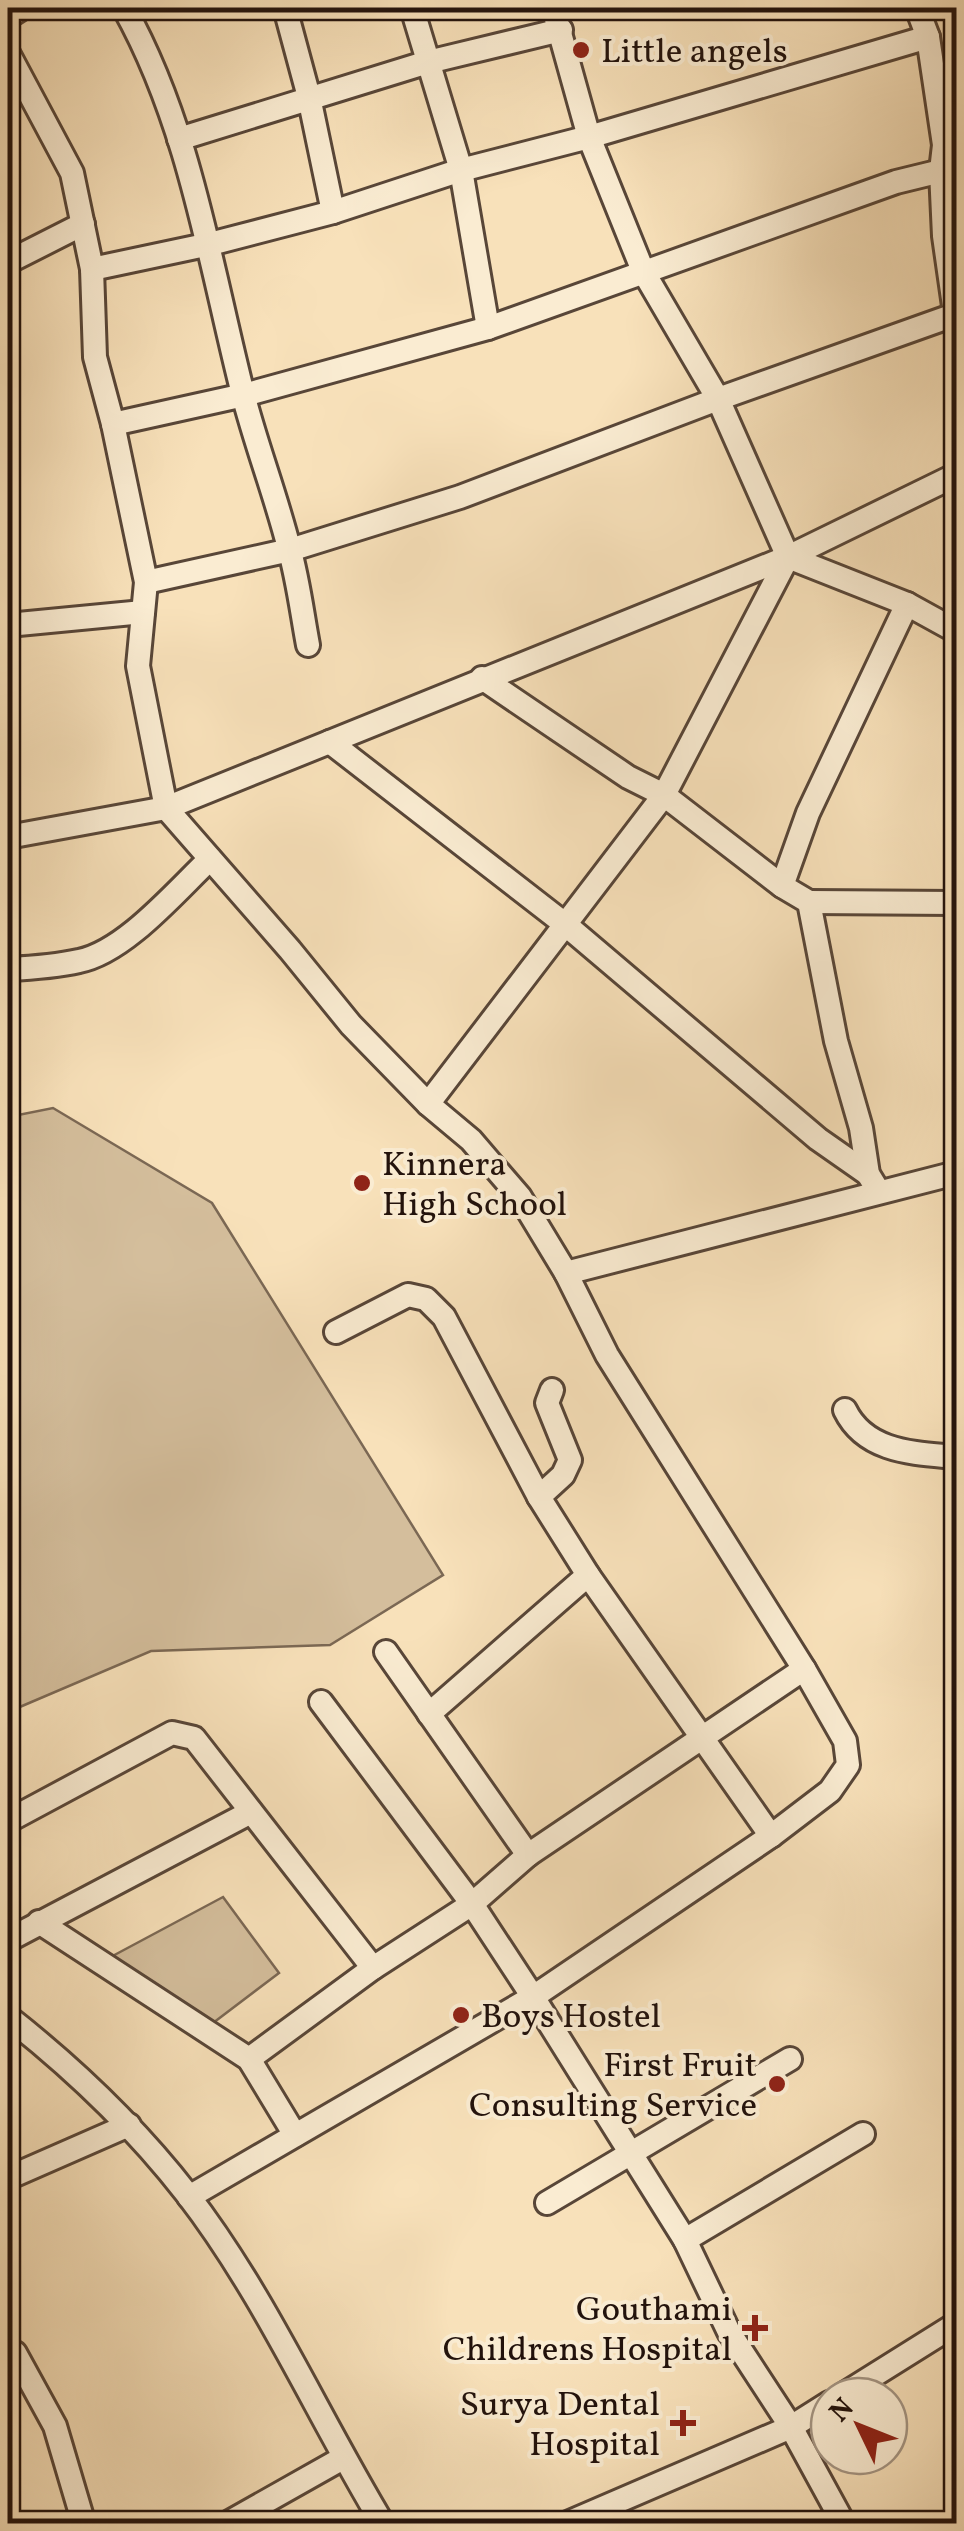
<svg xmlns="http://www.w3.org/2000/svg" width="964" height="2531" viewBox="0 0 964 2531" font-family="Vollkorn,serif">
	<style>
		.green { fill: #d4be9c; stroke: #7b6854; stroke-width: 2.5 }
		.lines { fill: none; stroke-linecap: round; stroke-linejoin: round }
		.minor-casing { stroke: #584638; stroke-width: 28 }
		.minor { stroke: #faecd2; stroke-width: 22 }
		.poi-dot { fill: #8f2418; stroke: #faecd2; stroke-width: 4 }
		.labels { text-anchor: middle; stroke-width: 8; stroke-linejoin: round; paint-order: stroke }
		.poi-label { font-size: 35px; fill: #22120c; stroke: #faecd2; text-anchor: start }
	</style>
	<rect width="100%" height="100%" fill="#f8e1ba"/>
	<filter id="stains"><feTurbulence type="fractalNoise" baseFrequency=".002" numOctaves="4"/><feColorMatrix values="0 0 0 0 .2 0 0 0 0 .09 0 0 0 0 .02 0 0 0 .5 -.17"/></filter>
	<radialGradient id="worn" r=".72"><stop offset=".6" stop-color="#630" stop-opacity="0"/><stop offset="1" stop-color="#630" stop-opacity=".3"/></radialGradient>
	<!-- green -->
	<g class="green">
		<polygon points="53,1108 212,1203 443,1575 330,1645 151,1651 8,1712 8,1117"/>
		<polygon points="223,1897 279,1973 213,2023 107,1959"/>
	</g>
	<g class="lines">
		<defs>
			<g id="minor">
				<path d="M 124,8 C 190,126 210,264 243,394 C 256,445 276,496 289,548 C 298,579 302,613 308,645"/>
				<polyline points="285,8 309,97 333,212"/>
				<polyline points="412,8 461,170 488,328"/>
				<polyline points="553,8 589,137 643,271 718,399 788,557 907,604 956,631"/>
				<polyline points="917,8 928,37 944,145 941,171 944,236 956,320"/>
				<polyline points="8,17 22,8"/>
				<polyline points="8,53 72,173 92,269 95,357 113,424 146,582 138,666 166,808 290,950 351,1025 428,1104 471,1140 520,1197 566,1273 607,1355 804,1669 845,1741 848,1765 830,1791 771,1836 533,1997 189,2197"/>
				<polyline points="179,139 428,62 561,30"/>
				<polyline points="8,262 83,224"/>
				<polyline points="92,269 210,244 333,212 461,170 589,137 928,37"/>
				<polyline points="113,424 244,395 488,328 896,182 941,171"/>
				<polyline points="146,582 290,550 460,497 718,399 954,315"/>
				<polyline points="8,625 143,612"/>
				<polyline points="482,678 628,777 664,795 782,886"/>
				<polyline points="330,742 566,925 818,1139 868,1174"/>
				<polyline points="8,837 166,808 788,557 956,475"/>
				<polyline points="809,902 956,903"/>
				<path d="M 8,969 C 29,968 57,966 79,961 C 125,952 176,891 210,859"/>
				<polyline points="428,1104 664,795 788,557"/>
				<polyline points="879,1192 868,1174 861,1128 836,1041 809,902 782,886 808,813 907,604"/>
				<polyline points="566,1273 956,1173"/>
				<polyline points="336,1332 408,1295 426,1299 444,1317 539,1497 588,1575 771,1836"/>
				<path d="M 845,1410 C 866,1453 915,1453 956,1457"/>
				<polyline points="539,1497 563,1475 570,1460 547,1403 552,1390"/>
				<polyline points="386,1652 528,1855"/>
				<polyline points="321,1702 472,1904 533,1997 685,2240 729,2332 791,2427 844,2524"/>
				<polyline points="429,1714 588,1575"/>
				<polyline points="8,1821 172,1733 194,1738 373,1968"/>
				<polyline points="39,1922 249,2059 295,2135"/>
				<polyline points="8,1940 251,1812"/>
				<path d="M 8,2017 C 74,2069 135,2127 187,2194 C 265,2295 317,2415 383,2524"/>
				<polyline points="249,2059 373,1968 472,1904 528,1855 804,1669"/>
				<polyline points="8,2178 129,2125"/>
				<polyline points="547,2203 790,2059"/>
				<polyline points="685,2240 863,2134"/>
				<polyline points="15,2353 55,2426 84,2524"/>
				<polyline points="841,2396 956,2324"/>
				<polyline points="226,2524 343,2458"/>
				<polyline points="565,2524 791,2427 829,2403"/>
			</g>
		</defs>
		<!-- minor casing -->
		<use href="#minor" class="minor-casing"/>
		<!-- minor -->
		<use href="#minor" class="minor"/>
	</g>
	<!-- markers -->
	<g class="poi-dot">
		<circle cx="581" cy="50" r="10"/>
		<circle cx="362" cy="1183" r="10"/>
		<circle cx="461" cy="2015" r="10"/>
		<circle cx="777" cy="2084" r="10"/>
		<path d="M750 2313h10v10h10v10h-10v10h-10v-10h-10v-10h10z"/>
		<path d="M678 2408h10v10h10v10h-10v10h-10v-10h-10v-10h10z"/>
	</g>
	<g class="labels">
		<!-- poi labels -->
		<g class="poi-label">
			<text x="601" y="62">Little angels</text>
			<text x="382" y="1175">Kinnera<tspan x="382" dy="40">High School</tspan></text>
			<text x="481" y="2027">Boys Hostel</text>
			<text x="757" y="2076" text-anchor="end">First Fruit<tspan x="757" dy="40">Consulting Service</tspan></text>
			<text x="732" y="2320" text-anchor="end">Gouthami<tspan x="732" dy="40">Childrens Hospital</tspan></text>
			<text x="660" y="2415" text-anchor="end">Surya Dental<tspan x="660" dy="40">Hospital</tspan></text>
		</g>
	</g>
	<!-- margin -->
	<rect width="964" height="2531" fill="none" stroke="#f8e1ba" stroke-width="40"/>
	<rect x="10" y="10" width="944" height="2511" fill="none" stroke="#22120c" stroke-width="5"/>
	<rect x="20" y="20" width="924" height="2491" fill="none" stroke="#22120c" stroke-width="2.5"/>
	<!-- north arrow -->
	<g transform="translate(859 2426) rotate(313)"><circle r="48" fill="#faecd2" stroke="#a49583" stroke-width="2.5"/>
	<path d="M0-8L18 38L0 25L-18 38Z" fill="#8f2418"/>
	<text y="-15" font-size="28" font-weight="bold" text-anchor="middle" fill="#22120c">N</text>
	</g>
	<rect width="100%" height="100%" filter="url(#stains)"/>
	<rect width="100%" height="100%" fill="url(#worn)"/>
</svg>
